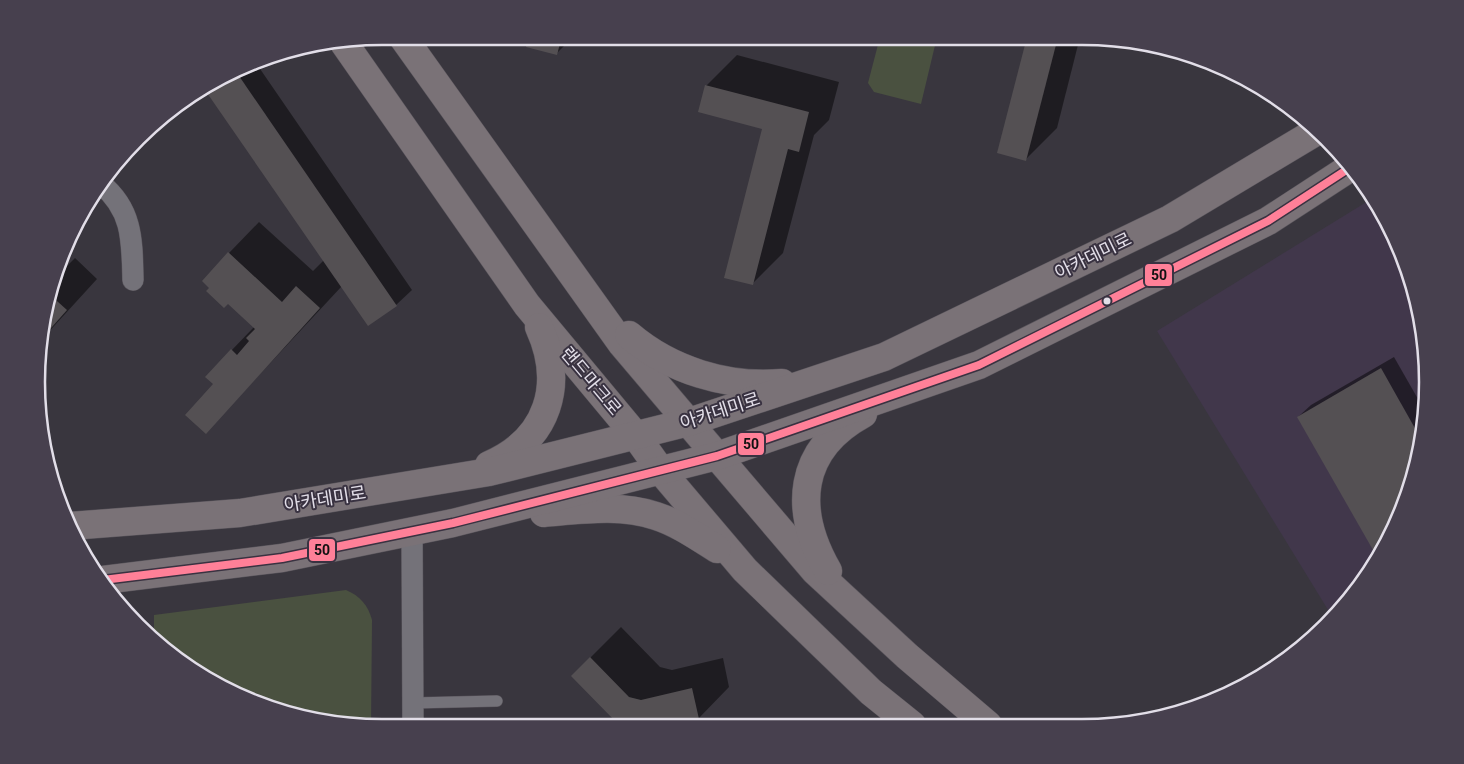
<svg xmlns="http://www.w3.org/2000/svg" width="1464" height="764" viewBox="0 0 1464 764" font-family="Roboto,'Noto Sans KR',sans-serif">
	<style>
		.built { fill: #41374b }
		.green { fill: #4a5140 }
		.shadow { fill: #0007 }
		.building { fill: #545053 }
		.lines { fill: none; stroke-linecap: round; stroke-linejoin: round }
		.lane-casing { stroke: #58545b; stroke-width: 12 }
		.street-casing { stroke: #58545b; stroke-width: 22 }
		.secondary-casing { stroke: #58545b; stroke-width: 29 }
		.lane { stroke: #747279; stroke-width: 11 }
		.street { stroke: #747279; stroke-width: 21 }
		.secondary { stroke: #7a7277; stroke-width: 28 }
		.bus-1-casing { stroke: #393241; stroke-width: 11 }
		.bus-1 { stroke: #ff8098; stroke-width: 8 }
		.bus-dot { fill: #e2dee8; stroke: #393241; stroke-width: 2 }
		.labels { text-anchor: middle; stroke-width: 4; stroke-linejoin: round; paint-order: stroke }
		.street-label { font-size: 18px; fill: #e2dee8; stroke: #393241 }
		.rim { fill: none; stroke: #e2dee8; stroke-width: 2.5 }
		.line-badge { stroke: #393241; stroke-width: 2 }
		.pale-badge-label { font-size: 14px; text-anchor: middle; font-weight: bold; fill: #111 }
	</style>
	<rect width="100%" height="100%" fill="#39363e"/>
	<!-- built -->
	<polygon class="built" points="1373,198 1382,209 1409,271 1425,337 1427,405 1416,472 1392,535 1342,610 1333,618 1157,331"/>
	<!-- green -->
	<g class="green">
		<polygon points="880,37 937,37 921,104 874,92 868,83"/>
		<path d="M 346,590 C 360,596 368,605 372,620 L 371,727 C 296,727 209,691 154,640 L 154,615 Z"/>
	</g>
	<!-- shadow -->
	<g class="shadow">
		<polygon points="530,36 574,36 557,53"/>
		<polygon points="1028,37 1080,37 1057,128 1026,159 998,152"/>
		<polygon points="737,55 839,82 829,120 814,135 783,253 752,284 764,128 706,86"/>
		<polygon points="256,63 412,290 396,305 342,286 206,432 214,384 206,377 254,327 229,253 259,222 313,271 324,260 207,89"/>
		<polygon points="75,258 97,279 44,337 48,293 58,271 60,273"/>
		<polygon points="1394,357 1426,413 1416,472 1392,535 1378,556 1298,417 1311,405"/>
		<polygon points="621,627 660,667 672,670 723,658 729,687 699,718 662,726 616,726 617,721 572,676"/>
	</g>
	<!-- building -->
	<g class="building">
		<polygon points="529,36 562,36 557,55 526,47"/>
		<polygon points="1027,37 1058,37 1026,161 997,153"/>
		<polygon points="237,73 397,306 368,326 205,90"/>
		<polygon points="705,85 809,112 799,152 788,149 753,285 724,278 762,129 698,112"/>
		<polygon points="228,252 282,302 296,286 320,308 206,434 185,415 213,384 205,377 231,349 237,355 249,341 246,338 255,329 228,304 224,308 206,291 209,288 202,281"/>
		<polygon points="48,293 67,310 44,336 46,308"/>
		<polygon points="1381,368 1421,439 1416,472 1392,535 1377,557 1297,417"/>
		<polygon points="590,657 629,697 641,700 692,688 699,719 668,726 615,726 616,722 571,676"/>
	</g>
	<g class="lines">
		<defs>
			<polyline id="lane" points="413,703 497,701"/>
			<g id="street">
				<path d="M 101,184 C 133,210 132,241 133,280"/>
				<polyline points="412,531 413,727"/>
			</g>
			<g id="secondary">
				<polyline points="402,36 622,344 717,456 815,571 907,656 988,725"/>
				<polyline points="344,43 527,305 636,436 661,471 745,570 871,692 912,725"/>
				<path d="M 629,335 C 670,370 727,388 782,383"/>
				<path d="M 489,465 C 549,439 565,384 539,327"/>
				<path d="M 544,513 C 581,510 620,504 656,516 C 678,523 698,537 717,549"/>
				<polyline points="70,526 240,513 489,472 689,422 884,357 1170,219 1317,131"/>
				<path d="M 828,571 C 793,510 797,450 863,414"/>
				<polyline points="103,580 282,558 453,523 717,456 979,365 1268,221 1351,167"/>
			</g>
		</defs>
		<!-- lane casing -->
		<use href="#lane" class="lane-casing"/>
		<!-- street casing -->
		<use href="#street" class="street-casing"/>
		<!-- secondary casing -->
		<use href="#secondary" class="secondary-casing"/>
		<!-- lane -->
		<use href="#lane" class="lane"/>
		<!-- street -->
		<use href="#street" class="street"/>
		<!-- secondary -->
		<use href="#secondary" class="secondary"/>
		<defs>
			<polyline id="bus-1" points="103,580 282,558 453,523 717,456 979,365 1268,221 1351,167"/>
		</defs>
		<!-- bus-1 casing -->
		<use href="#bus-1" class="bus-1-casing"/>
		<!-- bus-1 -->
		<use href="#bus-1" class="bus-1"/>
	</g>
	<!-- markers -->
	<circle class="bus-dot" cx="1107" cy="301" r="4.5"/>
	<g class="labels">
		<!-- street labels -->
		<g class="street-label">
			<text transform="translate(1093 256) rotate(-26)" y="6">아카데미로</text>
			<text transform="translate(591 381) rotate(50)" y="6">랜드마크로</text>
			<text transform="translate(720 411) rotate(-18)" y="6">아카데미로</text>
			<text transform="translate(325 499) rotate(-9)" y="6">아카데미로</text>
		</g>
	</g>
	<!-- crop -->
	<path d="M0 0H1464V764H0ZM382 45H1082A337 337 0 0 1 1419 382V382A337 337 0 0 1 1082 719H382A337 337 0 0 1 45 382V382A337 337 0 0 1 382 45Z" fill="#47404e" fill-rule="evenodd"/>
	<path class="rim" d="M382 45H1082A337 337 0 0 1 1419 382V382A337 337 0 0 1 1082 719H382A337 337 0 0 1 45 382V382A337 337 0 0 1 382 45Z"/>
	<g class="line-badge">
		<rect x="1144" y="263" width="29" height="24" rx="5" fill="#ff8098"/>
		<rect x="737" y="432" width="28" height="24" rx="5" fill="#ff8098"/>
		<rect x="308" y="538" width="28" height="24" rx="5" fill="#ff8098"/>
	</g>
	<g class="pale-badge-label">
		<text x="1159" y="280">50</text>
		<text x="751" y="449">50</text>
		<text x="322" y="555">50</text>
	</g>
</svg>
